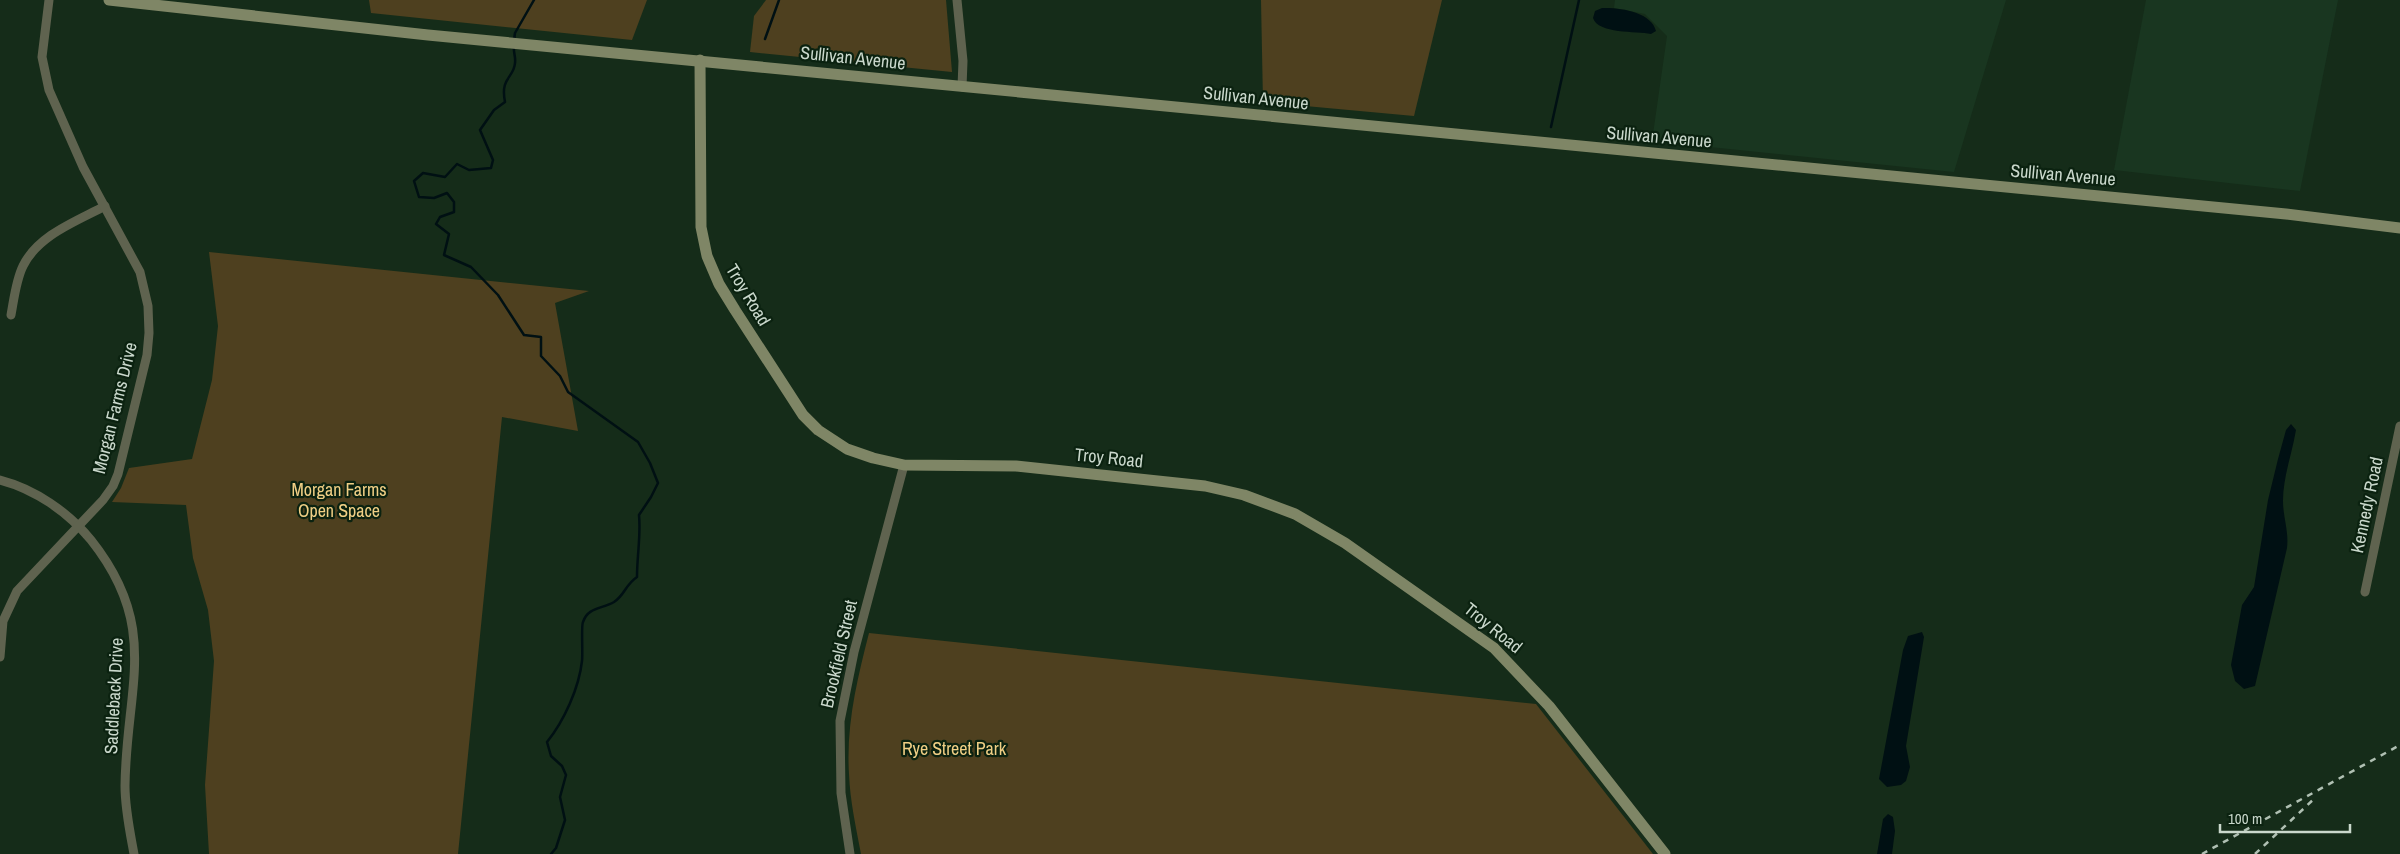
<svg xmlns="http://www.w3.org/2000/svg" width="2400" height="854" viewBox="0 0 2400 854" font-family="'Archivo Narrow',sans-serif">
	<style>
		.built { fill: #193620 }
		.green { fill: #4e401f }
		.water { fill: #001013 }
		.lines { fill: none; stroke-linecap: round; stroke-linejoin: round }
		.stream { stroke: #001013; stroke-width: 2.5 }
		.street { stroke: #5f634f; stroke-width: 9 }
		.secondary { stroke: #7f8666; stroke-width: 11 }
		.rail { stroke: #b0c0b3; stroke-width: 2.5; stroke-dasharray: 6 6; stroke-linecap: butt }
		.labels { text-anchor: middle; stroke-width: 4.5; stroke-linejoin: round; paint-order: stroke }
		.street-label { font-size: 18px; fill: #cad8cc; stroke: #0b2210 }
		.park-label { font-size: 18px; fill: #f0cf85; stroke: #0b2210 }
	</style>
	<rect width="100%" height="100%" fill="#152c19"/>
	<!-- built -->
	<g class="built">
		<polygon points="1615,0 2006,0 1954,172 1652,141 1667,36 1645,14 1614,8"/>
		<polygon points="2146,0 2338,0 2300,191 2114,170"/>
	</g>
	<!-- green -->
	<g class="green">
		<polygon points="369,0 647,0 632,40 371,13"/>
		<polygon points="766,0 946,0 952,72 750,52 754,16"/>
		<polygon points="1261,0 1442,0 1414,116 1263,102"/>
		<polygon points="209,252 589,291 555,303 578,431 502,417 458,854 209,854 205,785 214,661 208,610 193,558 186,505 112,502 121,488 129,468 192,459 212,380 218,326"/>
		<path d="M 869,633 L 1536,704 L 1653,854 L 861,854 C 856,827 850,801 849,774 C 846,725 857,680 869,633 Z"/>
	</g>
	<!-- water -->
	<g class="water">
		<path d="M 1602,8 C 1619,7 1652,12 1656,31 L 1651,34 C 1636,31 1598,34 1593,18 L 1595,11 Z"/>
		<path d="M 2291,424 L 2296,430 C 2292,454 2283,477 2283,501 C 2283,517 2289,531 2287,548 L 2255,686 L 2244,689 L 2235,681 L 2231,665 L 2242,605 L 2254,587 L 2268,500 L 2278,459 L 2286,430 Z"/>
		<polygon points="1922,632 1924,637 1906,746 1910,767 1906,781 1901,785 1887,787 1879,779 1903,650 1908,636"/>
		<polygon points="1888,814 1893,817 1895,831 1892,854 1877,854 1883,819"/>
	</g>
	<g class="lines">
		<!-- stream -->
		<g class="stream">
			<polyline points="765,39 779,0"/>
			<polyline points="514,40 515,33 534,0"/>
			<path d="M 514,46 C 513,52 516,57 515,63 C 514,78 500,77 505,102 L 494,110 L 480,130 L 493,160 L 491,168 L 469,170 L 457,164 L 445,177 L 423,173 L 414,181 L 419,197 L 434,198 L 447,193 L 454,202 L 454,212 L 440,217 L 436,224 L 449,234 L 444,255 L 471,267 L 498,295 L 524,335 L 541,337 L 541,356 L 560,376 L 568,392 L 638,442 L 650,463 L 658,483 L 651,497 L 639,515 C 641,536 637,555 637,577 C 625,585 625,595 614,602 C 602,609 588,607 583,622 C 581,625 583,653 582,661 C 579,688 564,721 547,742 L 551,756 L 562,766 L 566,775 L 560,797 L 565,820 L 556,848 L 551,854"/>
			<polyline points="1551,127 1579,0"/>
		</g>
		<!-- street -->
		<g class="street">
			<polyline points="957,0 963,61 962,87"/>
			<path d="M 11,315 C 14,299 16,280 23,266 C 38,235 77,221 105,206"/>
			<path d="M 0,480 C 35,489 68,512 91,540 C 161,628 126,687 125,786 C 125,809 130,832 134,854"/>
			<polyline points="2365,592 2400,426"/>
			<polyline points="0,657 3,621 17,591 103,500 113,486 118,474 147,355 149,333 148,306 140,272 83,167 49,90 42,57 49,0"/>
			<polyline points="850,854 841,793 840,721 854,652 904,465"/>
		</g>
		<!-- secondary -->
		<g class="secondary">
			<polyline points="109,0 428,35 2286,214 2400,228"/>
			<polyline points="700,60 701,227 707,256 719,284 735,310 803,415 818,430 847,449 873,458 904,465 1016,466 1205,486 1244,495 1295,514 1345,543 1494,648 1549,706 1665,854"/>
		</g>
		<!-- rail -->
		<g class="rail">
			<polyline points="2202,854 2400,745"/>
			<polyline points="2255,854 2315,798"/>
		</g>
	</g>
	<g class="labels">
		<!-- street labels -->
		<g class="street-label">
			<text transform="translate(853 58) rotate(6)" y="6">Sullivan Avenue</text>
			<text transform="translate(1256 98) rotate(6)" y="6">Sullivan Avenue</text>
			<text transform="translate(1659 137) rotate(5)" y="6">Sullivan Avenue</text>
			<text transform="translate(2063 175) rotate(5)" y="6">Sullivan Avenue</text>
			<text transform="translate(748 295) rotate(59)" y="6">Troy Road</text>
			<text transform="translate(115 408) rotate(-76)" y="6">Morgan Farms Drive</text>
			<text transform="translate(1109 458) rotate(6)" y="6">Troy Road</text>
			<text transform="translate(2367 505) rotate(-78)" y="6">Kennedy Road</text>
			<text transform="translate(1493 628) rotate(39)" y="6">Troy Road</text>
			<text transform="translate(839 654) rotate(-77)" y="6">Brookfield Street</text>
			<text transform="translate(114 696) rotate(-87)" y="6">Saddleback Drive</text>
		</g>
		<!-- park labels -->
		<g class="park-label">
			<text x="339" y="496">Morgan Farms<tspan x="339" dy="21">Open Space</tspan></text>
			<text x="954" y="755">Rye Street Park</text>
		</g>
	</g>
	<!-- scale -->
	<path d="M2220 824v8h130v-8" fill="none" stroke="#cad8cc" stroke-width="2.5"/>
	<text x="2228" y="824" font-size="15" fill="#cad8cc" stroke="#0b2210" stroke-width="4" paint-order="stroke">100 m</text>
</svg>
